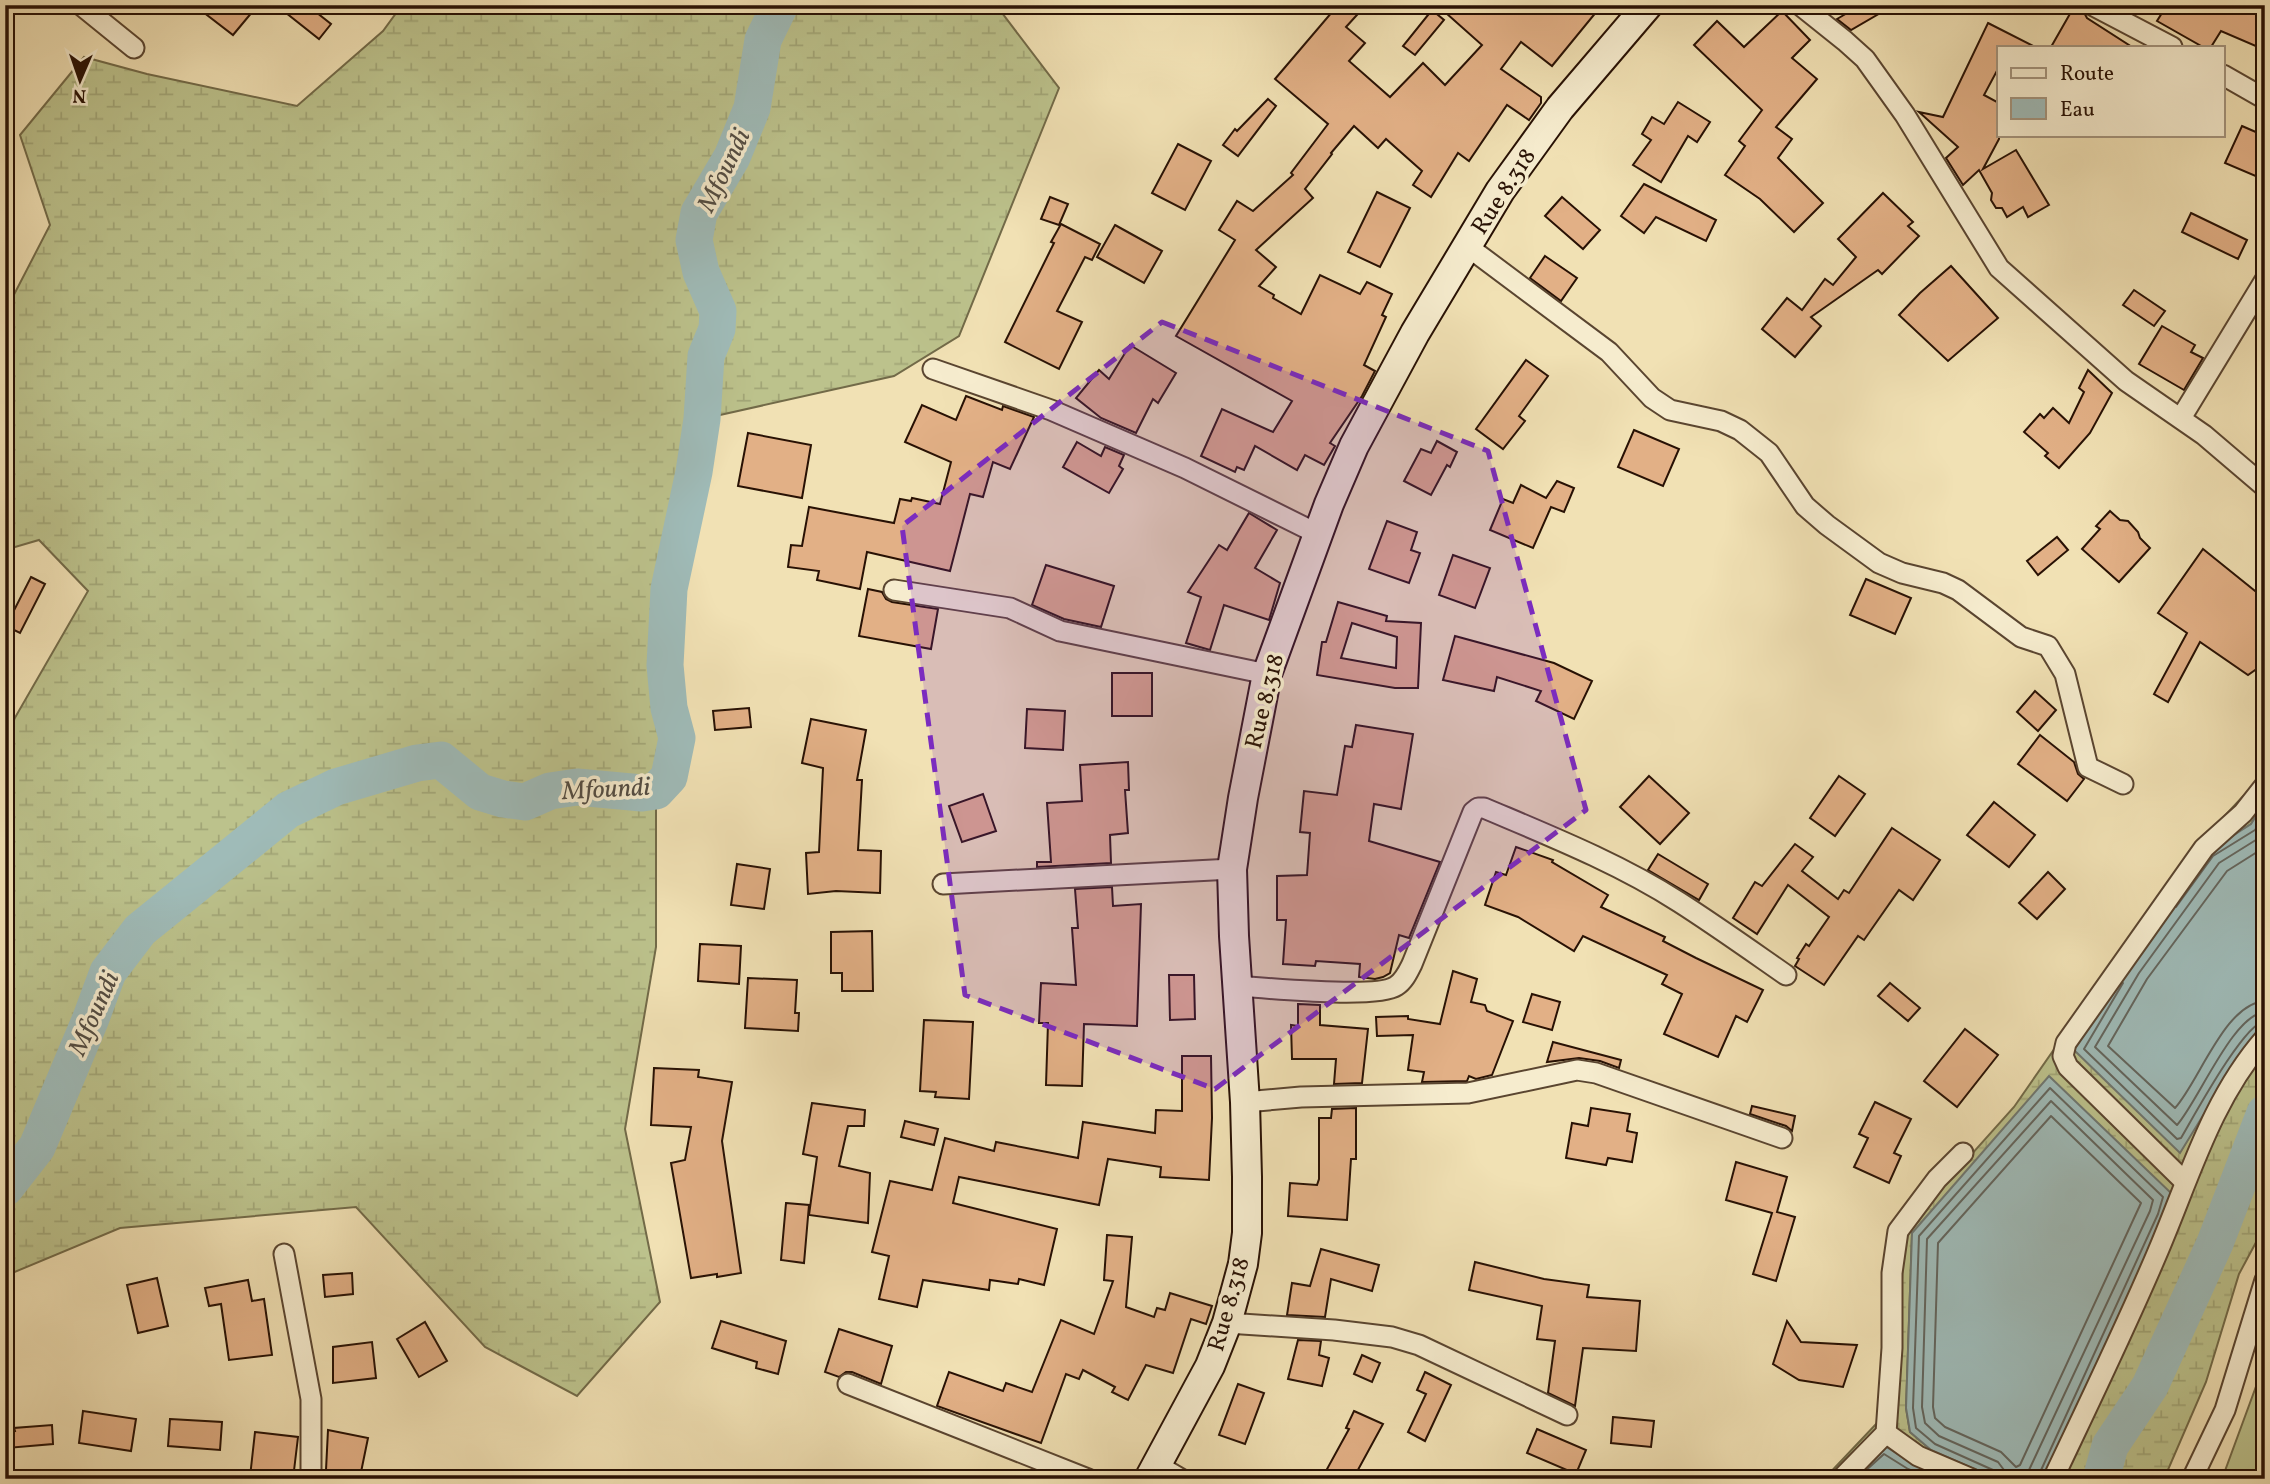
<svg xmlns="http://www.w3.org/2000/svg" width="2270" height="1484" viewBox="0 0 2270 1484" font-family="Vollkorn,serif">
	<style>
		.grass { fill: #bcc28c; stroke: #726a48; stroke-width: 2 }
		.wetland { fill: url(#wetland-marsh); stroke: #726a48; stroke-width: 2 }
		.water { fill: #9fbbb8; stroke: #6f7770; stroke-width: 2 }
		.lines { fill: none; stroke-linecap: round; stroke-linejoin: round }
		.shore { stroke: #64665e; stroke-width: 2 }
		.river { stroke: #9fbbb8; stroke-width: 37 }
		.building { fill: #e2b086; stroke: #281104; stroke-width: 2; fill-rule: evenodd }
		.minor-casing { stroke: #5a4530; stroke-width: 23 }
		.secondary-casing { stroke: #281104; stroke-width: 32 }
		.minor { stroke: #f6ecce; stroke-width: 19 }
		.secondary { stroke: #f6ecce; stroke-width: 28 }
		.marked { fill: #7b2cbf; fill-opacity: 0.2; stroke: #7b2cbf; stroke-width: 5; stroke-dasharray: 14 9; stroke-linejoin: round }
		.labels { text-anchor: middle; stroke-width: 7; stroke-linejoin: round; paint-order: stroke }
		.street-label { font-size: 24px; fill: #281104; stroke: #f6ecce }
		.water-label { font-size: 26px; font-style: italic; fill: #524c43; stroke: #f6ecce }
	</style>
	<defs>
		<pattern id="wetland-marsh" width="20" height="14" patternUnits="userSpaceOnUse" patternTransform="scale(1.75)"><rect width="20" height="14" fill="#bcc28c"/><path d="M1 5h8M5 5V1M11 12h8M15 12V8" fill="none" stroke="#a2a677"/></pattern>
	</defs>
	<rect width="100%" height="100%" fill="#f1e1b4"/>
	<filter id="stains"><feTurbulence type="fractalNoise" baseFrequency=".00286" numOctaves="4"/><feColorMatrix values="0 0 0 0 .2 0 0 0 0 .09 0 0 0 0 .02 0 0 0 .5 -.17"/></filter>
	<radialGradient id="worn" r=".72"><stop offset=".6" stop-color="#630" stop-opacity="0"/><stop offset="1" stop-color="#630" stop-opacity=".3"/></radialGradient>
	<!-- grass -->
	<polygon class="grass" points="2265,1362 2265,1479 2222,1479"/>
	<!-- wetland -->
	<g class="wetland">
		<polygon points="402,5 996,5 1059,88 959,336 894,376 702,419 694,472 669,589 665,665 669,708 677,738 669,777 656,791 656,947 625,1129 660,1302 577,1396 485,1347 356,1207 120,1228 5,1276 5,735 88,591 39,540 5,550 5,312 50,225 20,135 84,57 147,74 297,106 383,31"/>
		<polygon points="2265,760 2265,802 2251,824 2209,851 2180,1152 2247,1044 2265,1025 2265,1222 2261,1233 2239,1274 2206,1382 2164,1479 2043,1479 2165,1216 1912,1233 1906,1408 1910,1432 1931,1450 1997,1479 1824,1479 1896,1403 1904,1238 1910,1223 2014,1107 2192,851 2261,777"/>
	</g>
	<!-- water -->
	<g class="water">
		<polygon points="2265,802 2265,1025 2247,1044 2180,1153 2074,1050 2125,964 2209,851 2251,824"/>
		<polygon points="2049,1076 2171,1193 2165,1216 2043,1479 1997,1479 1931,1450 1910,1432 1906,1408 1912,1233"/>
		<polygon points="1882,1444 1910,1462 1950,1479 1847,1479"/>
	</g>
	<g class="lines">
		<!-- shore -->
		<g class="shore">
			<path d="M 2265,832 L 2259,838 L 2219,863 L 2139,973 L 2095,1047 L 2177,1125 C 2198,1102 2233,1014 2265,1012"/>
			<path d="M 2265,847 L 2227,871 L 2147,979 L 2108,1046 L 2175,1108 C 2199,1082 2225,1003 2265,1001"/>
			<polyline points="2176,907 2213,856 2255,830 2265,815"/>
			<path d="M 2123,983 L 2084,1049 L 2177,1139 L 2181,1138 C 2194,1116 2244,1023 2265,1021"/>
			<polygon points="2051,1116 2141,1203 2020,1465 2016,1467 2001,1452 1945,1427 1935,1418 1933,1407 1938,1243"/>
			<polyline points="1863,1473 1884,1454 1908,1469 1932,1479"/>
			<polyline points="1997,1479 1993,1470 1935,1444 1916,1428 1913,1408 1919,1236 2050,1088 2163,1197 2158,1214 2037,1479"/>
			<polyline points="2006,1479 2004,1470 1998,1462 1939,1436 1925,1423 1922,1407 1927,1239 2051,1101 2153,1200 2150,1211 2029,1470 2028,1479"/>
		</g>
		<!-- river -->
		<g class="river">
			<polyline points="5,1188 37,1147 91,1018 108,972 140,930 288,810 336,787 417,763 441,760 480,792 503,799 525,802 550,791 577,787 642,793 656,791 669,777 677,738 669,708 665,665 669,589 694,472 702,419 706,356 717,329 718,311 701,272 694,240 699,213 732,157 752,108 763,40 780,5"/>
			<polyline points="2101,1479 2110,1446 2150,1386 2215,1243 2265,1113"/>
		</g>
	</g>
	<!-- building -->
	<g class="building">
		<polygon points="194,5 258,5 233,35"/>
		<polygon points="276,5 307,5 331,24 319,39"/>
		<polygon points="1338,5 1366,5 1346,27 1365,43 1349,61 1390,97 1423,63 1445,85 1482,45 1437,5 1602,5 1552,66 1521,42 1501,69 1541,97 1541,103 1529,120 1507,105 1469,161 1458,153 1431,197 1413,185 1422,171 1386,139 1378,148 1354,126 1331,153 1332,154 1305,189 1313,198 1256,250 1276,267 1259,286 1274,295 1273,298 1301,314 1320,275 1360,294 1367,282 1392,294 1382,315 1386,317 1364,365 1375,371 1362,396 1330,443 1335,446 1324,465 1305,455 1297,470 1255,446 1244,470 1237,467 1235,472 1201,456 1222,409 1273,432 1292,401 1176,336 1235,240 1219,230 1237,201 1253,211 1293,175 1291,173 1328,124 1275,79"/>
		<polygon points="1861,5 1894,5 1851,30 1837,19"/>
		<polygon points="2075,5 2080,5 2087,18 2132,47 2051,47"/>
		<polygon points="2167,5 2265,5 2265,50 2221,31 2211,47 2203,47 2157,21"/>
		<polygon points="1432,10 1444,20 1415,55 1403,46"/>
		<polygon points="1782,11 1810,40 1792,58 1817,79 1776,127 1792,139 1778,158 1823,203 1794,232 1760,199 1725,175 1745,146 1739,141 1762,110 1694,45 1717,21 1744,47"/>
		<polygon points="1988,23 2035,47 1999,47 1999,67 1984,95 1999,103 1999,139 1983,169 2016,150 2049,205 2028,217 2023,207 2007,217 2002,208 1996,208 1991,200 1992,193 1979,170 1963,185 1946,158 1958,147 1919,112 1943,117"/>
		<polygon points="1268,99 1276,106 1238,156 1223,145 1235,129 1237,131"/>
		<polygon points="1678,102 1710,122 1697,142 1688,136 1661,182 1633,165 1651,140 1642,134 1652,117 1664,124"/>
		<polygon points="2242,126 2265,136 2265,180 2225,163"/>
		<polygon points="1178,144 1211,161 1185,210 1152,193"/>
		<polygon points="1644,184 1716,220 1706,241 1656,217 1644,233 1621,216"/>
		<polygon points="1377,192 1410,208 1380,267 1348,252"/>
		<polygon points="1883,193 1913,222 1908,226 1919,236 1882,274 1878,270 1811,317 1821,326 1795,357 1762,329 1787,298 1802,310 1825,279 1833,285 1856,257 1838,239"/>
		<polygon points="1050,197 1068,204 1059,225 1041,219"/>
		<polygon points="1562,197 1600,230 1583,249 1545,216"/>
		<polygon points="2191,213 2247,240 2238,259 2182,232"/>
		<polygon points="1061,224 1100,244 1092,260 1085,257 1057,311 1082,322 1059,369 1005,342 1054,243 1051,242"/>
		<polygon points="1115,225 1162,251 1144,283 1097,257"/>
		<polygon points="1545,256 1577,278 1561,301 1530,278"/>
		<polygon points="1951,266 1998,318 1948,361 1899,315 1920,293"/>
		<polygon points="2134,290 2165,311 2154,326 2123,305"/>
		<polygon points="2162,326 2195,345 2191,352 2203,358 2184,390 2139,364"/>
		<polygon points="1130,345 1176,373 1158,403 1153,399 1136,433 1101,418 1076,398 1099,370 1109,379"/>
		<polygon points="1526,360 1548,376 1519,416 1525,421 1503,449 1476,429"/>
		<polygon points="2088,370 2112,393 2090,433 2059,468 2045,456 2048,453 2024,432 2040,414 2044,418 2053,408 2069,423 2084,392 2079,388"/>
		<polygon points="966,396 1002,410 1003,406 1034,417 1010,469 993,462 983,497 970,494 950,571 867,552 860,589 817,580 819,571 788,567 791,545 802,546 809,507 894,523 900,499 911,501 912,498 940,504 951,462 905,442 922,405 956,420"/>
		<polygon points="1634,430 1679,449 1663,486 1618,467"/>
		<polygon points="748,433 811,445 802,498 738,486"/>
		<polygon points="1437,441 1457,452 1450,467 1447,465 1431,495 1404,481 1421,449 1431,453"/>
		<polygon points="1077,442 1101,456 1105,447 1124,455 1119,466 1123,469 1109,493 1063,467"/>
		<polygon points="1557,481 1574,488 1564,512 1551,507 1533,548 1490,530 1503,499 1513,503 1521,485 1546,498"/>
		<polygon points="2110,511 2120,520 2128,521 2138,532 2140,538 2150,548 2119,582 2082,549 2100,529 2096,526"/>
		<polygon points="1249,513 1277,530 1255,568 1280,583 1269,620 1224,605 1210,650 1186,643 1201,597 1188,592 1219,545 1227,550"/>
		<polygon points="1387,521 1417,532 1411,550 1420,553 1409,583 1369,569"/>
		<polygon points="2057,537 2068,550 2038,575 2027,561"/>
		<polygon points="2203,549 2265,599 2265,663 2248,675 2200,642 2168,702 2154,694 2187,633 2158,613"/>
		<polygon points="1453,555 1490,568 1475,608 1439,595"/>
		<polygon points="1046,565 1114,586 1101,627 1064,619 1032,605"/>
		<polygon points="31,577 45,584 20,633 6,626"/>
		<polygon points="1866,579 1911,598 1895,634 1850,615"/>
		<polygon points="868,589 882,592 886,599 892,602 938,609 931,649 859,636"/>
		<path d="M 1338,602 L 1387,616 L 1386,621 L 1421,623 L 1418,688 L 1395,688 L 1317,675 L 1322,642 L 1326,642 ZM 1352,623 L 1397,637 L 1396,668 L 1341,658 Z"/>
		<polygon points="1455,636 1554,663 1592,681 1574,719 1536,701 1541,691 1497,677 1494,691 1443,680"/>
		<rect x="1112" y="673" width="40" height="43"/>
		<polygon points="2035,691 2056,710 2038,731 2017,712"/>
		<polygon points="749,708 751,727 715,730 713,711"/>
		<polygon points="1027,709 1065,711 1063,750 1025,748"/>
		<polygon points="811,719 866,730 857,780 862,780 858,850 881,851 880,893 836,891 808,894 806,853 819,852 823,768 802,763"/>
		<polygon points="1356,725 1413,734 1401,809 1374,804 1369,841 1440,862 1409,938 1399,935 1390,973 1383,977 1375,979 1359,977 1360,964 1316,961 1315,966 1283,964 1286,920 1277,920 1277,876 1307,875 1310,833 1300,832 1304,791 1337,795 1345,746 1352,747"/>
		<polygon points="2040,735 2074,762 2078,774 2084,779 2067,801 2018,764"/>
		<polygon points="1128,762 1129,790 1125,790 1128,833 1110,835 1111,863 1037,867 1037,862 1051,862 1047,803 1082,801 1080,765"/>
		<polygon points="1649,776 1689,813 1660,844 1620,807"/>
		<polygon points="1839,776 1865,794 1835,836 1810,818"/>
		<polygon points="983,794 996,831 962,842 949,806"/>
		<polygon points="1994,802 2035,835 2009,867 1967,835"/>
		<polygon points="1892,828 1940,860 1913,900 1899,890 1864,940 1858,936 1824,985 1795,966 1799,959 1797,958 1806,944 1809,946 1829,917 1788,885 1757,934 1733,918 1755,882 1762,886 1795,844 1813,857 1802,871 1838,899 1844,890 1849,893"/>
		<polygon points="1516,847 1553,860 1552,862 1608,895 1601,907 1665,937 1663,941 1696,958 1763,990 1747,1022 1736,1016 1718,1057 1664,1034 1682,994 1662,984 1667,975 1583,936 1574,951 1518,917 1485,905 1496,872 1506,875"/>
		<polygon points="1658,854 1708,884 1699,900 1648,870"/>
		<polygon points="737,864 770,869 764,909 731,905"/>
		<polygon points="2048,872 2065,889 2037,919 2019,903"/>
		<polygon points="1112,887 1113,906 1141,904 1137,1026 1084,1024 1082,1086 1046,1085 1048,1023 1039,1023 1041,983 1076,985 1072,928 1078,928 1075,889"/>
		<polygon points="872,931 873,991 842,991 842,973 831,973 831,932"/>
		<polygon points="700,944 741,946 739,984 698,981"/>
		<polygon points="1453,971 1477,979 1471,1002 1485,1005 1487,1011 1513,1021 1492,1075 1476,1079 1469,1076 1467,1081 1422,1082 1424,1072 1408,1070 1413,1035 1377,1036 1376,1017 1408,1016 1408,1019 1440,1024"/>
		<polygon points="1169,975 1194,975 1195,1019 1170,1020"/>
		<polygon points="748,978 797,980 795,1013 799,1013 798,1031 745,1028"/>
		<polygon points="1890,983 1920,1008 1908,1021 1878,996"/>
		<polygon points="1532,994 1560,1002 1552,1030 1523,1022"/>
		<polygon points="1298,1004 1320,1005 1320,1025 1368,1029 1362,1083 1334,1084 1336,1059 1292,1059 1291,1025 1298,1026"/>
		<polygon points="924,1020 973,1022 969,1099 935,1097 936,1092 920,1091"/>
		<polygon points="1965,1029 1998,1055 1957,1107 1924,1081"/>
		<polygon points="1553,1042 1621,1060 1619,1068 1600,1061 1579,1058 1547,1062"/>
		<polygon points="1182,1056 1211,1056 1212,1118 1209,1180 1160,1177 1161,1167 1108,1159 1099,1205 959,1177 953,1203 1057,1229 1044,1285 1019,1279 1018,1284 990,1280 989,1290 923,1280 917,1307 879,1299 889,1256 872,1252 890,1181 932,1190 945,1138 994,1151 996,1142 1078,1158 1083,1122 1155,1133 1156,1110 1182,1111"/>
		<polygon points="654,1068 699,1070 698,1077 732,1082 722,1141 741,1273 717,1277 717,1274 691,1278 671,1163 685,1160 691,1127 651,1125"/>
		<polygon points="1875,1102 1911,1119 1894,1153 1901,1156 1889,1183 1854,1167 1868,1138 1859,1134"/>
		<polygon points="812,1103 865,1110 864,1126 848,1126 839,1166 870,1173 868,1223 809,1215 817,1157 803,1154"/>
		<polygon points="1752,1106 1795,1116 1792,1131 1786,1126 1750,1114"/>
		<polygon points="1356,1108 1356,1159 1351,1159 1347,1220 1288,1216 1290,1183 1317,1185 1319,1179 1319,1118 1331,1118 1332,1109"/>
		<polygon points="1591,1108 1630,1114 1627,1131 1637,1133 1632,1162 1608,1158 1606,1165 1566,1158 1572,1123 1588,1126"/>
		<polygon points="905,1121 938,1129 934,1145 901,1137"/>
		<polygon points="1736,1162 1787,1177 1777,1212 1795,1217 1776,1281 1753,1274 1772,1213 1726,1200"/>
		<polygon points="786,1203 809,1205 804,1263 781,1260"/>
		<polygon points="1107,1235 1132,1237 1126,1307 1154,1317 1157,1308 1165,1310 1170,1293 1212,1306 1206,1324 1191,1319 1173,1373 1146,1365 1128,1400 1112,1392 1115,1387 1083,1370 1079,1379 1066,1374 1041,1443 937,1406 949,1372 1003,1391 1006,1383 1032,1392 1061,1320 1094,1334 1113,1281 1104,1280"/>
		<polygon points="1321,1249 1379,1265 1372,1291 1331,1279 1325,1317 1287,1315 1292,1283 1310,1286"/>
		<polygon points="1475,1262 1544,1279 1589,1285 1587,1297 1640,1301 1636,1351 1583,1348 1575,1406 1548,1393 1555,1341 1537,1339 1542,1306 1469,1290"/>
		<polygon points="352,1273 353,1294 325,1297 323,1275"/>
		<polygon points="157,1278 168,1326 138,1333 127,1285"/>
		<polygon points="248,1280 252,1301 264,1299 272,1355 229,1360 221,1304 209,1306 205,1288"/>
		<polygon points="721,1321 786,1341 778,1374 756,1368 757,1362 712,1348"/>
		<polygon points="1787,1321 1801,1342 1857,1345 1843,1387 1799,1380 1773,1364"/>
		<polygon points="425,1322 447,1361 419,1377 397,1339"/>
		<polygon points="839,1329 892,1346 881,1384 852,1372 846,1372 839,1377 825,1372"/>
		<polygon points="1298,1340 1321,1341 1319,1355 1329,1358 1322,1386 1288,1379"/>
		<polygon points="372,1342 376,1378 333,1383 333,1347"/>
		<polygon points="1362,1355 1380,1363 1372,1382 1354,1374"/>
		<polygon points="1425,1372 1451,1385 1425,1441 1408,1432 1426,1394 1417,1390"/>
		<polygon points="1238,1384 1264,1393 1245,1444 1219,1435"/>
		<polygon points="83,1411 136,1419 131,1451 79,1443"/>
		<polygon points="1354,1411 1383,1424 1353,1479 1345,1479 1327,1469 1349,1429 1346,1428"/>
		<polygon points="1613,1417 1654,1421 1651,1447 1611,1443"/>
		<polygon points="170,1419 222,1422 220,1450 168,1446"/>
		<polygon points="52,1425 53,1444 7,1448 6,1434 15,1431 14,1428"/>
		<polygon points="1537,1429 1586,1450 1576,1474 1527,1453"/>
		<polygon points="328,1430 368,1438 360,1477 326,1470"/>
		<polygon points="255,1432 298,1437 293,1479 250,1477"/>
	</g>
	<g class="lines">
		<defs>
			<g id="minor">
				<polyline points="81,5 134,48"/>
				<polyline points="1800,5 1845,41 1865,59 1905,115 1999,268 2126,381 2204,435 2265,487"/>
				<polyline points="2092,5 2172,47"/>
				<polyline points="2223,75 2265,99"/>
				<polyline points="1467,246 1609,352 1652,398 1670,410 1721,421 1740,430 1769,453 1805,506 1827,525 1879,563 1902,573 1943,583 1958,590 2021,637 2048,646 2065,674 2088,767 2123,784"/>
				<polyline points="933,369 1051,410 1185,468 1318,534"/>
				<polyline points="2181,418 2265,280"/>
				<polyline points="894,590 1010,608 1060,631 1267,674"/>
				<polyline points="943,884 1232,869"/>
				<path d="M 1237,986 C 1266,988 1377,999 1396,986 C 1404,981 1408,972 1412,964 L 1473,812 L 1478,808 L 1484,808 C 1550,836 1618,863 1679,902 C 1715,925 1750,950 1786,975"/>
				<polyline points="1245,1102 1301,1097 1468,1093 1577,1070 1596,1073 1782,1138"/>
				<polyline points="2185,1182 2068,1067 2063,1056 2066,1043 2204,848 2243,813 2265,785"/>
				<polyline points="284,1254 311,1399 311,1479"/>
				<polyline points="1227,1323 1334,1330 1392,1337 1419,1345 1567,1415"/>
				<polyline points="848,1384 1088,1479"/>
				<polyline points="1886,1433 1918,1456 1972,1479"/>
				<polyline points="1157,1465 1181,1479"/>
				<polyline points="1841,1479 1886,1433 1892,1348 1892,1273 1898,1231 1937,1179 1963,1153"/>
				<path d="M 2053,1479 C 2088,1405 2124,1331 2156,1256 C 2189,1180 2210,1101 2265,1038"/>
				<polyline points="2192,1479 2225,1410 2265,1280"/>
			</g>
			<polyline id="secondary" points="1149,1479 1210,1366 1227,1323 1243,1264 1247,1233 1247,1177 1245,1102 1234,936 1232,869 1243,798 1267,674 1329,504 1354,446 1415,333 1500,191 1560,108 1648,5"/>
		</defs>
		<!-- minor casing -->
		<use href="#minor" class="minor-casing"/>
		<!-- secondary casing -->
		<use href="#secondary" class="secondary-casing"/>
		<!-- minor -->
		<use href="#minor" class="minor"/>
		<!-- secondary -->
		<use href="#secondary" class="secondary"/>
	</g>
	<!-- marked area -->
	<path class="marked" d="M 1162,322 L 1488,451 L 1586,810 L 1215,1089 L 965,995 L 902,526 Z"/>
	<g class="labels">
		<!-- street labels -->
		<g class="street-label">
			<text transform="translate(1503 191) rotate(-57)" y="8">Rue 8.318</text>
			<text transform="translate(1264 701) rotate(-76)" y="8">Rue 8.318</text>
			<text transform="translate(1228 1304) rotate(-74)" y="8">Rue 8.318</text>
		</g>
		<!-- water labels -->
		<g class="water-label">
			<text transform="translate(723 170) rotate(-64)" y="9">Mfoundi</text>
			<text transform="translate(606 788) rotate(-3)" y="9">Mfoundi</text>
			<text transform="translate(93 1013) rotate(-66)" y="9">Mfoundi</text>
		</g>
	</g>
	<!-- margin -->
	<rect width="2270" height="1484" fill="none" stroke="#f1e1b4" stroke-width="28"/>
	<rect x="7" y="7" width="2256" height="1470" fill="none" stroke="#281104" stroke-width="3.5"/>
	<rect x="14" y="14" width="2242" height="1456" fill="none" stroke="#281104" stroke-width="2"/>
	<!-- legend -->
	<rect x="1997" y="46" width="228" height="91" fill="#f6ecce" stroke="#a4947d" stroke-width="2"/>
	<rect x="2011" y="68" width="35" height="10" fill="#f6ecce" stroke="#a4947d" stroke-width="2"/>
	<text x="2060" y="80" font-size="21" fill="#281104">Route</text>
	<rect x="2011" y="98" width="35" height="21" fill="#9fbbb8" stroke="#a4947d" stroke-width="2"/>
	<text x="2060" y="116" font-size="21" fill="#281104">Eau</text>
	<!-- north arrow -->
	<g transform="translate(80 80) rotate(182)" stroke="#f6ecce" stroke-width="5" paint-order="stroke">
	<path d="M0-5L12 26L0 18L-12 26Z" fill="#281104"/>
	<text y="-10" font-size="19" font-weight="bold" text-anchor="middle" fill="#281104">N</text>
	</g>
	<rect width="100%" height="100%" filter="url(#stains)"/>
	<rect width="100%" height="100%" fill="url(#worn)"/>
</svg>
